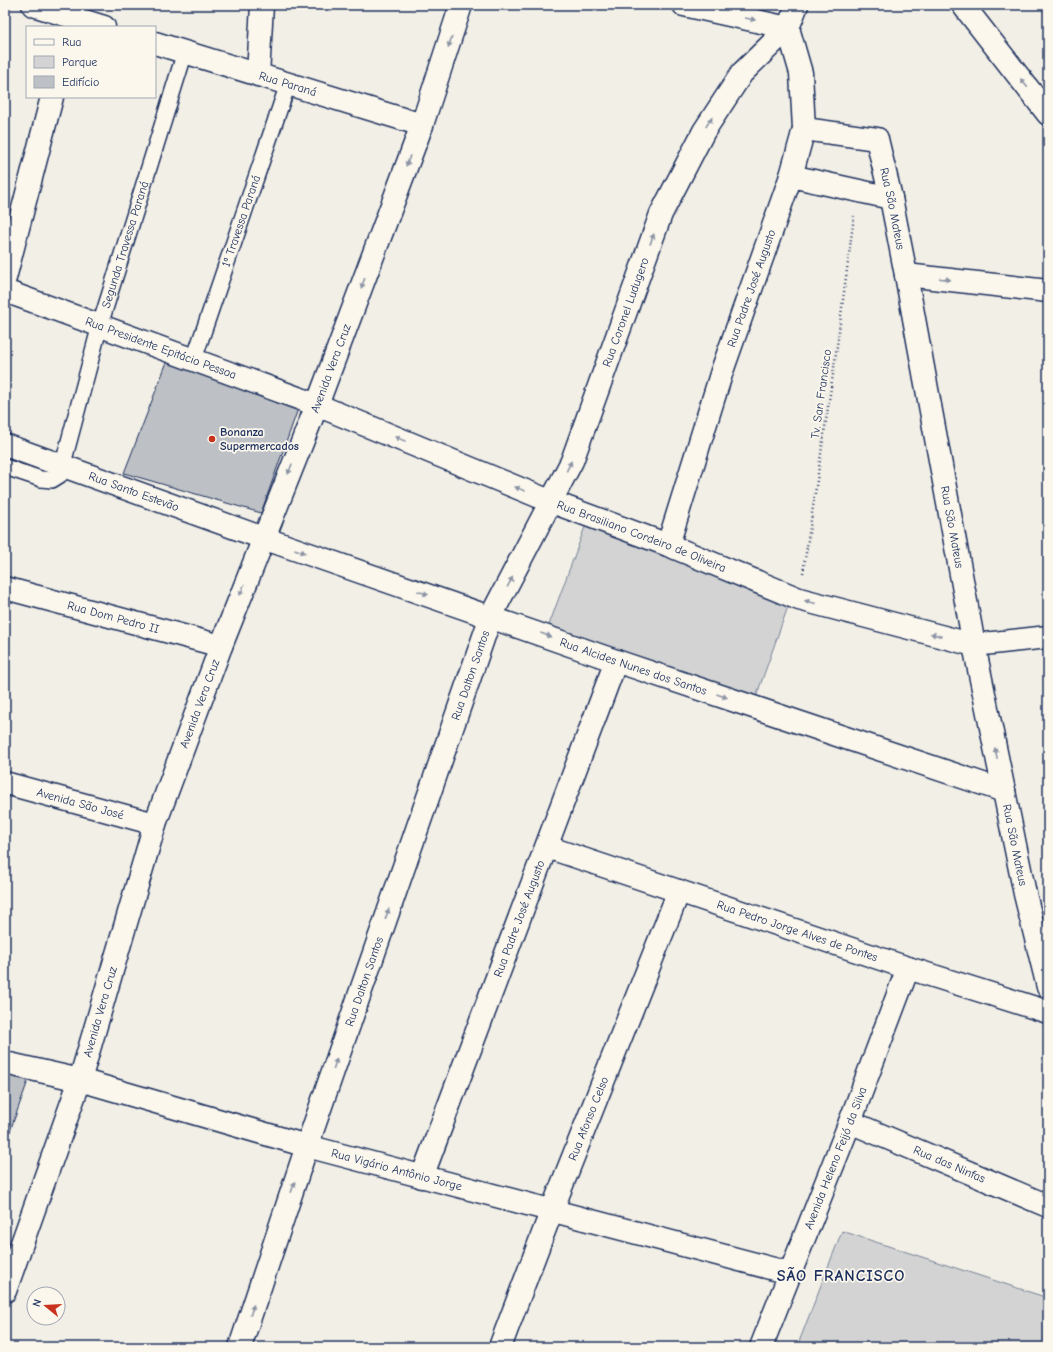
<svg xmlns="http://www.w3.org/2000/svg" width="1053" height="1352" viewBox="0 0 1053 1352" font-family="'Comic Neue',sans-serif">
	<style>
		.green { fill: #d2d3d2; stroke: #768198 }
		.building { fill: #bdc0c4; stroke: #1b2f5e }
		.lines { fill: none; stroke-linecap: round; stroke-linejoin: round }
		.service-casing { stroke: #1b2f5e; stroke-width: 18 }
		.minor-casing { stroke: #1b2f5e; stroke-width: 25 }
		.tertiary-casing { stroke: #1b2f5e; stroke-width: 25 }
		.secondary-casing { stroke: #1b2f5e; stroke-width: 25 }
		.path { stroke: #1b2f5e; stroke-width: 2.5; stroke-dasharray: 1 3; stroke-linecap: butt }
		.service { stroke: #fbf7ec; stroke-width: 15 }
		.minor { stroke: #fbf7ec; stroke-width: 22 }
		.tertiary { stroke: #fbf7ec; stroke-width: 22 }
		.secondary { stroke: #fbf7ec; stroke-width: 22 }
		.oneway { fill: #8b93a5 }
		.poi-dot { fill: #c8321e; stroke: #fbf7ec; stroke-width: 1.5 }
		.labels { text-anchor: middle; stroke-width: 3.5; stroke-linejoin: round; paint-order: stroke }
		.street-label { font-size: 12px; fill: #1b2f5e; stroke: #fbf7ec }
		.poi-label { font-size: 12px; font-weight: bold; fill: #1b2f5e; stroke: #fbf7ec; text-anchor: start }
		.district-label { font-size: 16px; font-weight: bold; letter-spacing: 1px; fill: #1b2f5e; stroke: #fbf7ec }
	</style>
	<rect width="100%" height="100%" fill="#f2efe6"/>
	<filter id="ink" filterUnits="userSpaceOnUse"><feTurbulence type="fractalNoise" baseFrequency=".025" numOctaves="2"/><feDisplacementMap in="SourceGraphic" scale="8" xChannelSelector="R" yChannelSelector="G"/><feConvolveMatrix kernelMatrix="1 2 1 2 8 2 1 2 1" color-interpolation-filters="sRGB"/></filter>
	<g filter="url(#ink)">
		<!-- green -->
		<g class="green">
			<polygon points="586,524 791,598 755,700 549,625"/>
			<polygon points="842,1231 1048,1298 1048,1347 797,1347"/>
		</g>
		<!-- building -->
		<g class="building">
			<polygon points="170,354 299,406 261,513 124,473"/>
			<polygon points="5,1072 29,1078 5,1145"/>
		</g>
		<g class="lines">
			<defs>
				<g id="service">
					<polyline points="194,359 288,84"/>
					<path id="s1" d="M 5,467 L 41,479 L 52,480 L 60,475 L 100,325 L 185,52"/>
				</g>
				<g id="minor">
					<polyline points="33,5 104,27"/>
					<polyline points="963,5 1048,114"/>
					<path id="s2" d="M 155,43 L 422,125"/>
					<polyline points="258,75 262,5"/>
					<path id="s3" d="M 804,129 L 877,139 L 891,198 L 906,275 L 974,645"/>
					<polyline points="791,176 891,198"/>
					<polyline points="906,275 1048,291"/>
					<polyline points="5,278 52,97"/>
					<path id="s4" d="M 5,291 L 317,405"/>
					<path id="s5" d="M 5,445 L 263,538"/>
					<path id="s6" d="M 668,545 L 722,371 L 791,176 L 804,129 L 801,73 L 788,28 L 684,5"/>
					<path id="s7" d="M 5,588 L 221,646"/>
					<path id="s8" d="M 5,783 L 155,824"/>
					<path id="s9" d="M 1004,791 L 1025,894 L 1048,987"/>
					<path id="s10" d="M 547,847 L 908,968 L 1048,1012"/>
					<path id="s11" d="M 5,1063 L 80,1080 L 307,1146 L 789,1273"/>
					<path id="s12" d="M 850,1122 L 1048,1206"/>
					<path id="s13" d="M 422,1177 L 616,661"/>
					<path id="s14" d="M 500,1347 L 552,1210 L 679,891"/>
					<path id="s15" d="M 761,1347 L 850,1122 L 908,968"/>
				</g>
				<g id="tertiary">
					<path id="s16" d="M 317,405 L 552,502 L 668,545 L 799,599 L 974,645 L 1048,637"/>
					<path id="s17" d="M 263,538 L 616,661 L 1004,791"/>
					<polyline points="974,645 1004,791"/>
				</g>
				<g id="secondary">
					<path id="s18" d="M 5,1291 L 80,1080 L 155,824 L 221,646 L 317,405 L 422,125 L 461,5"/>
					<path id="s19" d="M 240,1347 L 307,1146 L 491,616 L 572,461 L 661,214 L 704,131 L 742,73 L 788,28 L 797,5"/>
				</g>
			</defs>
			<!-- service casing -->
			<use href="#service" class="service-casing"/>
			<!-- minor casing -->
			<use href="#minor" class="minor-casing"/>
			<!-- tertiary casing -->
			<use href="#tertiary" class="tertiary-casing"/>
			<!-- secondary casing -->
			<use href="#secondary" class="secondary-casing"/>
			<!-- path -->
			<polyline class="path" points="803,573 835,361 854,216"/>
			<!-- service -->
			<use href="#service" class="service"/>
			<!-- minor -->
			<use href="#minor" class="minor"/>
			<!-- tertiary -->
			<use href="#tertiary" class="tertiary"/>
			<!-- secondary -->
			<use href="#secondary" class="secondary"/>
		</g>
		<!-- one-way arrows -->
		<defs><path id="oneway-solid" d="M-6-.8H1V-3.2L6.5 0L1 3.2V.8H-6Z"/></defs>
		<g class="oneway">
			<use href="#oneway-solid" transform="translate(750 19) rotate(12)"/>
			<use href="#oneway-solid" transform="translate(450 42) rotate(109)"/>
			<use href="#oneway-solid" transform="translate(1024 83) rotate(-128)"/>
			<use href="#oneway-solid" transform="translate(709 122) rotate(-57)"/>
			<use href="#oneway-solid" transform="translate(408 161) rotate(110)"/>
			<use href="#oneway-solid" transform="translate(652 239) rotate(-70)"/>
			<use href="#oneway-solid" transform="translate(945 279) rotate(7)"/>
			<use href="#oneway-solid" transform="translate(363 283) rotate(110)"/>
			<use href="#oneway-solid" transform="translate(400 439) rotate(-158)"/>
			<use href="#oneway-solid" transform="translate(569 466) rotate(-64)"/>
			<use href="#oneway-solid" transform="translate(290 469) rotate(112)"/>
			<use href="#oneway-solid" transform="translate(520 489) rotate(-158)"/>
			<use href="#oneway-solid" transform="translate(300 551) rotate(19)"/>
			<use href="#oneway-solid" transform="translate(510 582) rotate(-62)"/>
			<use href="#oneway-solid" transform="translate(242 590) rotate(112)"/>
			<use href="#oneway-solid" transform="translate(423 593) rotate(19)"/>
			<use href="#oneway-solid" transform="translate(810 602) rotate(-165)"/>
			<use href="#oneway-solid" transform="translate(546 635) rotate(20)"/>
			<use href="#oneway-solid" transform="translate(936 635) rotate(-165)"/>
			<use href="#oneway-solid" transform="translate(722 696) rotate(19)"/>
			<use href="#oneway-solid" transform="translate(996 753) rotate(-102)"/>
			<use href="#oneway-solid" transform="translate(387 914) rotate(-71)"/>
			<use href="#oneway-solid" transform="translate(335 1064) rotate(-71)"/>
			<use href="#oneway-solid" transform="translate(293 1187) rotate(-72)"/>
			<use href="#oneway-solid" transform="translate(252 1310) rotate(-72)"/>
		</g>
	</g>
	<!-- markers -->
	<circle class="poi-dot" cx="212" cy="439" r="4"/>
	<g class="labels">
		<!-- street labels -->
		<g class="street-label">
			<text dy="4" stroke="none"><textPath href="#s2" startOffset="139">Rua Paraná</textPath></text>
			<text dy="4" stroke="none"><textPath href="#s3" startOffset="145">Rua São Mateus</textPath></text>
			<text transform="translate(241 221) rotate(-71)" y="4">1ª Travessa Paraná</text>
			<text dy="4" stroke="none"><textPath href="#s1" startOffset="298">Segunda Travessa Paraná</textPath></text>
			<text dy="4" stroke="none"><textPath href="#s6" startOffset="270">Rua Padre José Augusto</textPath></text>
			<text dy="4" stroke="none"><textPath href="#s19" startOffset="1106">Rua Coronel Ludugero</textPath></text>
			<text dy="4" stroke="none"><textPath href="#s4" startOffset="166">Rua Presidente Epitácio Pessoa</textPath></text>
			<text dy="4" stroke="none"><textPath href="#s18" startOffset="979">Avenida Vera Cruz</textPath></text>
			<text transform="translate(821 394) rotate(-82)" y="4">Tv. San Francisco</text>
			<text dy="4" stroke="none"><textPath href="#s5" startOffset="137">Rua Santo Estevão</textPath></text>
			<text dy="4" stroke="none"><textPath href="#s3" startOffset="469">Rua São Mateus</textPath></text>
			<text dy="4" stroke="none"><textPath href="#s16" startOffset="350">Rua Brasiliano Cordeiro de Oliveira</textPath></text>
			<text dy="4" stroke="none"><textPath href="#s7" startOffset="112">Rua Dom Pedro II</textPath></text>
			<text dy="4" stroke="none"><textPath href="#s17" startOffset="392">Rua Alcides Nunes dos Santos</textPath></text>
			<text dy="4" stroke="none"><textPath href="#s19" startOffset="710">Rua Dalton Santos</textPath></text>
			<text dy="4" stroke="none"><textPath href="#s18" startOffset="619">Avenida Vera Cruz</textPath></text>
			<text dy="4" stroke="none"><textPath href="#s8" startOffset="78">Avenida São José</textPath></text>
			<text dy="4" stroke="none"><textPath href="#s9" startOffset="55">Rua São Mateus</textPath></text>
			<text dy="4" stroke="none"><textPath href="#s13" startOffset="276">Rua Padre José Augusto</textPath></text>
			<text dy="4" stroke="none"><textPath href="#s10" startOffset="264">Rua Pedro Jorge Alves de Pontes</textPath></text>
			<text dy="4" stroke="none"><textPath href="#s19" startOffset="386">Rua Dalton Santos</textPath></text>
			<text dy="4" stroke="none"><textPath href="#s18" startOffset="295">Avenida Vera Cruz</textPath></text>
			<text dy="4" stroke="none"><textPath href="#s14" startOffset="245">Rua Afonso Celso</textPath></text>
			<text dy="4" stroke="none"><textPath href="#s15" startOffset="203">Avenida Heleno Feijó da Silva</textPath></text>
			<text dy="4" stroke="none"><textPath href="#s12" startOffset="108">Rua das Ninfas</textPath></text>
			<text dy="4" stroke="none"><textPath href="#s11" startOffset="406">Rua Vigário Antônio Jorge</textPath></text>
		</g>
		<!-- poi labels -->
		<g class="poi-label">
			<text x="220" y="436">Bonanza<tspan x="220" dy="14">Supermercados</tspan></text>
		</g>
		<!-- district labels -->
		<g class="district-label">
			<text x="841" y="1281">SÃO FRANCISCO</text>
		</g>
	</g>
	<!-- margin -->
	<rect width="1053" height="1352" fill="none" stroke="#fbf7ec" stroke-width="20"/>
	<rect x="10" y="10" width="1033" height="1332" fill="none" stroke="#1b2f5e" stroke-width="1.5" filter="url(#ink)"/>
	<!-- legend -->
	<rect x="26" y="26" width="130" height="72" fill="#fbf7ec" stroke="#a1a7b3"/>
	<rect x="34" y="39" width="20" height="6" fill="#fbf7ec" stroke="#a1a7b3"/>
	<text x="62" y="46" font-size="12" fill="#1b2f5e">Rua</text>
	<rect x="34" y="56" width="20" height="12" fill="#d2d3d2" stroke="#a1a7b3"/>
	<text x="62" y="66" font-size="12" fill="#1b2f5e">Parque</text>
	<rect x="34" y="76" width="20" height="12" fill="#bdc0c4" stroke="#a1a7b3"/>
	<text x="62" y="86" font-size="12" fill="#1b2f5e">Edifício</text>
	<!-- north arrow -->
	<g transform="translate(46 1306) rotate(288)"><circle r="19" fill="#fbf7ec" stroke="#a1a7b3"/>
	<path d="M0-3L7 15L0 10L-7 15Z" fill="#c8321e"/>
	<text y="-6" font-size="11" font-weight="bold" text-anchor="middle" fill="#1b2f5e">N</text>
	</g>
</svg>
